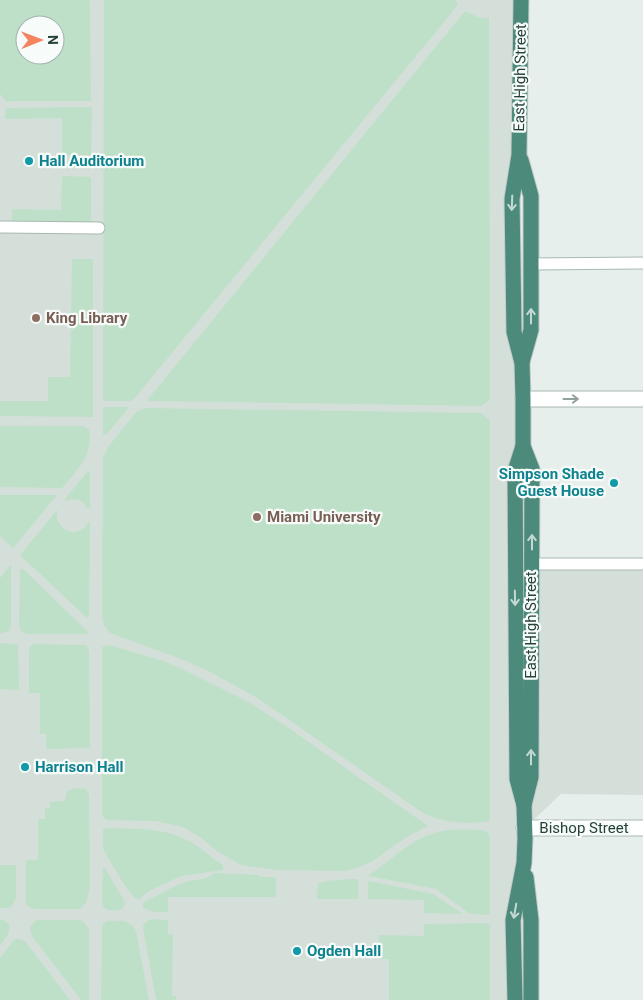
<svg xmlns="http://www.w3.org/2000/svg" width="643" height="1000" viewBox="0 0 643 1000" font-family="Roboto,sans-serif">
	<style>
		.built { fill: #d4dfda; fill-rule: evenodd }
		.green { fill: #bfe0c8; fill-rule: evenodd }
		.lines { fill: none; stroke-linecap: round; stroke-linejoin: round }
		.service-casing { stroke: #a8b8b2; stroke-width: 13 }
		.minor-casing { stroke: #a8b8b2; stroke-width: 17 }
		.trunk-casing { stroke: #c2cac8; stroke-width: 17 }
		.service { stroke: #fff; stroke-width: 11 }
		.minor { stroke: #fff; stroke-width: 15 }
		.trunk { stroke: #4c8a7c; stroke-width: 15 }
		.oneway { stroke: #c4d9d4 }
		.oneway2 { stroke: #92a09c }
		.culture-dot { fill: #0f9aa8; stroke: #f7fbf9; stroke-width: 2 }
		.education-dot { fill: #8d6e63; stroke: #f7fbf9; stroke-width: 2 }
		.labels { text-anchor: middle; stroke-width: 4.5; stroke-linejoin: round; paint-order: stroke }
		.street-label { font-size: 15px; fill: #24423a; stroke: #f7fbf9 }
		.culture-label { font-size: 15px; font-weight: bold; fill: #0d838f; stroke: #f7fbf9; text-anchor: start }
		.education-label { font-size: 15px; font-weight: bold; fill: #785e54; stroke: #f7fbf9; text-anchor: start }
	</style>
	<rect width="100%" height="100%" fill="#e6efeb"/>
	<!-- built -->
	<path class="built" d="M 0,0 L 521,0 L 512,199 L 522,363 L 515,564 L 643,564 L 643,795 L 561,794 L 525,828 L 515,1000 L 0,1000 ZM 25,25 L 55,25 L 55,55 L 25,55 Z"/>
	<!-- green -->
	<g class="green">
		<path d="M 0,0 L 90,0 L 91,101 L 16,101 L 7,102 L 0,94 ZM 25,25 L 55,25 L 55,55 L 25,55 Z"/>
		<polygon points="104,0 455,0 458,5 134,399 130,401 106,401 103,398"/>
		<polygon points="465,11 480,18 489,18 490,399 482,406 149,401 148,400 149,398"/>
		<polygon points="92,107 91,155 62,155 62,118 5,119 6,108"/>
		<polygon points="62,176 91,177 91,223 12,222 12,209 61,210"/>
		<polygon points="72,259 93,259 93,417 0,416 0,401 48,401 48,377 70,377"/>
		<polygon points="104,407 126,407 128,409 106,435 103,434 103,409"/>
		<path d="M 145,408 L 481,413 L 490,421 L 490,819 L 489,821 C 466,825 444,823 423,813 L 256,697 L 206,670 L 181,659 L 110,633 L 104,625 L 102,616 L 103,457 L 108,447 L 136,412 Z"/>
		<path d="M 0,426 L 83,426 L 89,430 C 94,454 76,472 62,488 L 0,487 Z"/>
		<path d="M 88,471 L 89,471 L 90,472 L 90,508 L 87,508 C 83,500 75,497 67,501 L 65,499 Z"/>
		<polygon points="0,495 57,495 13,548 0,536"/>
		<path d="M 58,509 C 57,512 56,515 57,518 C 60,530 74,537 84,528 C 85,528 89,522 89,521 L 90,522 L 89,616 L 87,618 L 20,555 Z"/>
		<path d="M 11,564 L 11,624 C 10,631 7,633 0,633 L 0,578 Z"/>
		<polygon points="20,569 23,569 88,632 88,634 27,634 22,632 19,626"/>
		<polygon points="0,643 18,644 19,690 0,689"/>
		<polygon points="34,644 85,645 87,646 89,651 90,748 46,749 46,734 40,734 40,693 29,693 29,650 30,647"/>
		<polygon points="109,645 164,661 188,672 247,701 286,726 428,826 405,838 373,861 360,867 345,871 276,870 241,865 217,851 200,837 183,827 155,821 107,820 102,816 102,647"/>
		<polygon points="75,788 86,789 89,795 90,886 87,901 80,909 35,909 27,906 26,902 26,860 38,860 38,819 45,819 45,808 50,808 50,802 65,801 67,791"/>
		<path d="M 107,828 C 136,829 165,827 191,842 C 202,849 212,858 223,865 L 223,870 L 181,876 L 149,891 L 139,899 L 135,898 L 125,886 L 104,851 L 103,848 L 103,830 Z"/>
		<path d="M 482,830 C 487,831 489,833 490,837 L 490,913 L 489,915 L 470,914 L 436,889 L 369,876 L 369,875 C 391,861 409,840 435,833 C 449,828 467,830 482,830 Z"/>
		<polygon points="0,865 16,865 16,898 12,906 8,908 0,908"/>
		<path d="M 103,867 L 105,868 L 125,902 L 124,907 C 120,912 113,910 107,910 L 103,906 L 102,896 Z"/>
		<path d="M 213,873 L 259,875 L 259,877 L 276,877 L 276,897 L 168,897 L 168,912 C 159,912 150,913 143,907 L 143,904 L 145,902 C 158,895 171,887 185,882 C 196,879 202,881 212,875 Z"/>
		<polygon points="349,879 356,879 358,881 358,899 317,899 318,883 326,881"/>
		<polygon points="369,881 433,894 463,914 424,913 424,900 368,899 368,882"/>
		<path d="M 0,919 L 5,921 L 9,924 C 10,934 6,938 0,945 Z"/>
		<polygon points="153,919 168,920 168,934 173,934 172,996 176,996 176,1000 156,1000 143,927 144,924 149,920"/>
		<path d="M 38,920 L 81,920 C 86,923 88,926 89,931 L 89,1000 L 81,1000 L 32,936 L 30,927 L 35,921 Z"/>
		<path d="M 107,921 C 120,921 129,918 136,931 L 149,1000 L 101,1000 L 102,927 L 103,924 Z"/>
		<polygon points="486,923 490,925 490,1000 389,1000 389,959 379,959 379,935 424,936 424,924"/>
		<polygon points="17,939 20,939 25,941 70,1000 0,1000 0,958 14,940"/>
	</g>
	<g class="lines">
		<defs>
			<g id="service">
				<polyline points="0,227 99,228"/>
				<polyline points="531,264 643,263"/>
				<polyline points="532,564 643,564"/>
			</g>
			<g id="minor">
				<polyline points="523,399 643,399"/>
				<polyline points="524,828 643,828"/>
			</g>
			<g id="trunk">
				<polyline points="521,0 519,155 512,199 514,332 522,363 523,399 523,446 515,471 517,779 524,805"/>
				<polyline points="521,160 531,196 531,330 522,362"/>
				<polyline points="526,877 531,920 531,1000"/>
				<polyline points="515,1000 513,920 524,863 525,838 524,805 531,777 532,469 523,446"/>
			</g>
		</defs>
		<!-- service casing -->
		<use href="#service" class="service-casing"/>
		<!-- minor casing -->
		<use href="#minor" class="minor-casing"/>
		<!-- trunk casing -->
		<use href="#trunk" class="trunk-casing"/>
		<!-- service -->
		<use href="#service" class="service"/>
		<!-- minor -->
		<use href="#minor" class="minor"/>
		<!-- trunk -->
		<use href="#trunk" class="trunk"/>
	</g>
	<!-- one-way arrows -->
	<defs><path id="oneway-shaft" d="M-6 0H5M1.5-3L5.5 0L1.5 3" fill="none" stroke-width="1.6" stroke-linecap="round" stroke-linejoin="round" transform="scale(1.25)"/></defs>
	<g class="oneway">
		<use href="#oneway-shaft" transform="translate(512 203) rotate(92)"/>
		<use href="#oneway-shaft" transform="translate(531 316) rotate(-90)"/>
		<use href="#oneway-shaft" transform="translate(532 542) rotate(-90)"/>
		<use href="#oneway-shaft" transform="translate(515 598) rotate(89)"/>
		<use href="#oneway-shaft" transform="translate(531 757) rotate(-90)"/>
		<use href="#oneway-shaft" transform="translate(515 911) rotate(100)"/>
	</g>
	<use class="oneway2" href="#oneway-shaft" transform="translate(571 399)"/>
	<!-- markers -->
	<g class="culture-dot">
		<circle cx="29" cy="161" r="5"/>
		<circle cx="614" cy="483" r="5"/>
		<circle cx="25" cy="767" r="5"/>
		<circle cx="297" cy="951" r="5"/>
	</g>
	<g class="education-dot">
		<circle cx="36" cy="318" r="5"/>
		<circle cx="257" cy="517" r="5"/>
	</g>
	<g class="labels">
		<!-- street labels -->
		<g class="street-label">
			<text transform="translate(520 78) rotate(-89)" y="5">East High Street</text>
			<text transform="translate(531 625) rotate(-90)" y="5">East High Street</text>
			<text x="584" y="833">Bishop Street</text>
		</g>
		<!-- culture labels -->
		<g class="culture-label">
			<text x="39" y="166">Hall Auditorium</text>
			<text x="604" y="479" text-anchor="end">Simpson Shade<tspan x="604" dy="17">Guest House</tspan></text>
			<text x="35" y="772">Harrison Hall</text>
			<text x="307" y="956">Ogden Hall</text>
		</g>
		<!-- education labels -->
		<g class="education-label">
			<text x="46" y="323">King Library</text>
			<text x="267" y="522">Miami University</text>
		</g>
	</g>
	<!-- north arrow -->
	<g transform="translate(40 40) rotate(89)"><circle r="24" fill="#f7fbf9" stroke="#a3b1ad"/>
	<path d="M0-4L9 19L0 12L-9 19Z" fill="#f4845f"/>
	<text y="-8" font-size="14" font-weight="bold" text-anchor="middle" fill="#24423a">N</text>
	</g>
</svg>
